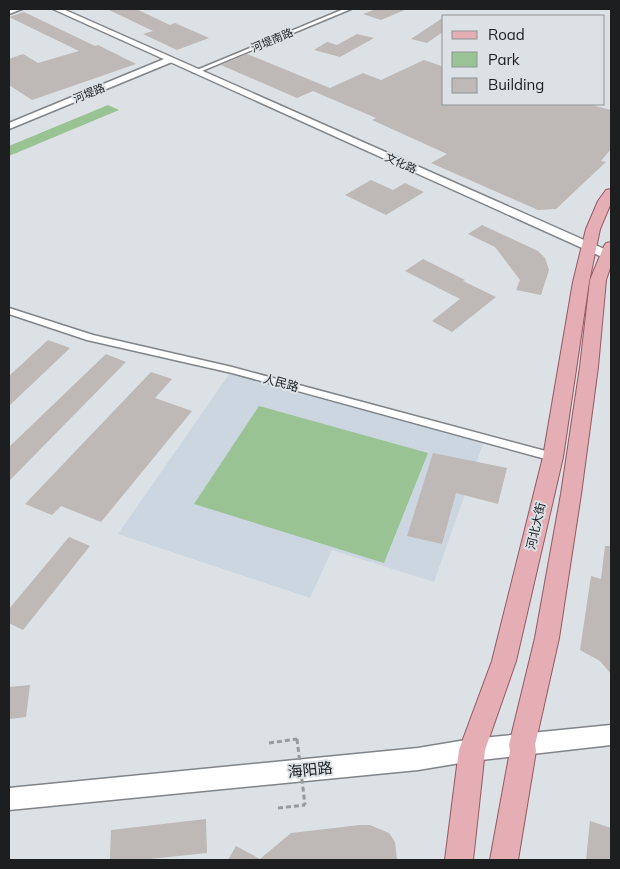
<svg xmlns="http://www.w3.org/2000/svg" width="620" height="869" viewBox="0 0 620 869" font-family="Mulish,'Noto Sans SC',sans-serif">
	<style>
		.built { fill: #ccd6e0 }
		.green { fill: #99c392 }
		.building { fill: #beb8b6 }
		.lines { fill: none; stroke-linecap: round; stroke-linejoin: round }
		.minor-casing { stroke: #808488; stroke-width: 3 }
		.tertiary-casing { stroke: #808488; stroke-width: 3 }
		.secondary-casing { stroke: #808488; stroke-width: 3 }
		.primary-casing { stroke: #945861; stroke-width: 2 }
		.path { stroke: #979b9e; stroke-width: 3; stroke-dasharray: 5 3; stroke-linecap: butt }
		.minor { fill: #fff; fill-rule: evenodd }
		.tertiary { fill: #fff; fill-rule: evenodd }
		.secondary { fill: #fff; fill-rule: evenodd }
		.primary { fill: #e5aeb5; fill-rule: evenodd }
		.path-bridge { stroke: #979b9e; stroke-width: 3; stroke-dasharray: 5 3; stroke-linecap: butt }
		.labels { text-anchor: middle; stroke-width: 4; stroke-linejoin: round; paint-order: stroke }
		.far-street-label { font-size: 11px; fill: #1c1e20; stroke: #dce1e5 }
		.street-label { font-size: 12px; fill: #1c1e20; stroke: #dce1e5 }
		.near-street-label { font-size: 15px; fill: #1c1e20; stroke: #dce1e5 }
	</style>
	<rect width="100%" height="100%" fill="#dce1e5"/>
	<!-- built -->
	<polygon class="built" points="232,370 485,438 434,582 332,550 310,598 118,534"/>
	<!-- green -->
	<g class="green">
		<polygon points="108,105 119,110 9,156 9,146"/>
		<polygon points="259,406 428,453 384,563 194,504"/>
	</g>
	<!-- building -->
	<g class="building">
		<polygon points="107,9 136,9 170,25 175,23 209,38 177,50 143,34 153,31"/>
		<polygon points="376,9 407,9 381,20 363,14"/>
		<polygon points="24,12 95,46 98,45 136,64 32,100 9,85 9,59 23,54 38,63 79,51 9,17"/>
		<polygon points="444,17 444,31 427,43 411,39"/>
		<polygon points="357,34 374,38 340,57 314,50 327,42 337,45"/>
		<polygon points="247,54 330,88 363,73 381,80 424,60 444,67 444,104 588,104 611,110 611,149 601,161 606,162 556,209 538,210 431,163 447,154 372,120 376,118 313,91 297,98 221,65"/>
		<polygon points="371,180 393,190 405,183 424,192 386,215 345,195"/>
		<polygon points="482,225 538,251 545,258 549,270 541,295 516,290 520,280 495,247 468,234"/>
		<polygon points="423,259 465,280 463,281 496,297 452,332 432,321 460,299 405,271"/>
		<polygon points="48,340 70,348 9,406 9,376"/>
		<polygon points="106,354 126,362 9,481 9,447"/>
		<polygon points="151,372 172,379 155,398 192,411 101,522 61,506 52,515 25,504"/>
		<polygon points="433,453 507,468 498,504 456,493 442,544 407,536"/>
		<polygon points="69,537 90,546 23,630 9,623 9,609"/>
		<polygon points="605,546 611,546 611,674 600,661 580,650 591,576 601,579"/>
		<polygon points="30,685 26,717 9,719 9,687"/>
		<polygon points="206,819 207,853 140,860 110,860 111,830"/>
		<polygon points="590,821 611,828 611,860 586,860"/>
		<polygon points="360,825 370,825 389,833 395,842 397,860 228,860 236,846 260,859 291,833"/>
	</g>
	<g class="lines">
		<defs>
			<g id="minor">
				<polygon points="14,9 22,9 9,14 9,10"/>
				<polygon points="344,9 351,9 197,73 192,72"/>
				<polygon points="9,308 93,335 232,367 553,453 557,454 559,457 557,460 553,461 232,373 87,340 9,314"/>
			</g>
			<polygon id="tertiary" points="169,57 173,60 172,62 9,129 9,123"/>
			<g id="secondary">
				<polygon points="53,9 63,9 611,252 611,261"/>
				<polygon points="611,725 611,745 472,761 418,770 9,810 9,788 418,748 472,739"/>
			</g>
			<g id="primary">
				<polygon points="611,189 611,203 600,229 589,282 563,457 516,661 485,750 473,860 445,860 459,750 492,661 543,457 573,282 586,229 598,201 606,190"/>
				<polygon points="611,242 611,265 606,280 598,367 581,494 559,638 535,745 536,751 518,860 490,860 510,751 509,745 535,638 561,494 580,367 590,280 604,246 606,243"/>
			</g>
		</defs>
		<!-- minor casing -->
		<use href="#minor" class="minor-casing"/>
		<!-- tertiary casing -->
		<use href="#tertiary" class="tertiary-casing"/>
		<!-- secondary casing -->
		<use href="#secondary" class="secondary-casing"/>
		<!-- primary casing -->
		<use href="#primary" class="primary-casing"/>
		<!-- path -->
		<g class="path">
			<polyline points="269,743 297,739"/>
			<polyline points="278,808 305,805"/>
		</g>
		<!-- minor -->
		<use href="#minor" class="minor"/>
		<!-- tertiary -->
		<use href="#tertiary" class="tertiary"/>
		<!-- secondary -->
		<use href="#secondary" class="secondary"/>
		<!-- primary -->
		<use href="#primary" class="primary"/>
		<!-- path-bridge -->
		<polyline class="path-bridge" points="297,739 305,805"/>
	</g>
	<g class="labels">
		<!-- far-street labels -->
		<g class="far-street-label">
			<text transform="translate(272 40) rotate(-23)" y="4">河堤南路</text>
			<text transform="translate(89 93) rotate(-22)" y="4">河堤路</text>
			<text transform="translate(401 163) rotate(24)" y="4">文化路</text>
		</g>
		<!-- street labels -->
		<g class="street-label">
			<text transform="translate(281 383) rotate(15)" y="4">人民路</text>
			<text transform="translate(536 526) rotate(-77)" y="4">河北大街</text>
		</g>
		<!-- near-street labels -->
		<g class="near-street-label">
			<text transform="translate(310 770) rotate(-6)" y="5">海阳路</text>
		</g>
	</g>
	<!-- border -->
	<rect width="620" height="869" fill="none" stroke="#1c1e20" stroke-width="20"/>
	<!-- legend -->
	<rect x="442" y="15" width="162" height="90" fill="#dce1e5" stroke="#8f9396"/>
	<rect x="452" y="31" width="25" height="8" fill="#e5aeb5" stroke="#8f9396"/>
	<text x="488" y="40" font-size="15" fill="#1c1e20">Road</text>
	<rect x="452" y="52" width="25" height="15" fill="#99c392" stroke="#8f9396"/>
	<text x="488" y="65" font-size="15" fill="#1c1e20">Park</text>
	<rect x="452" y="78" width="25" height="15" fill="#beb8b6" stroke="#8f9396"/>
	<text x="488" y="90" font-size="15" fill="#1c1e20">Building</text>
</svg>
